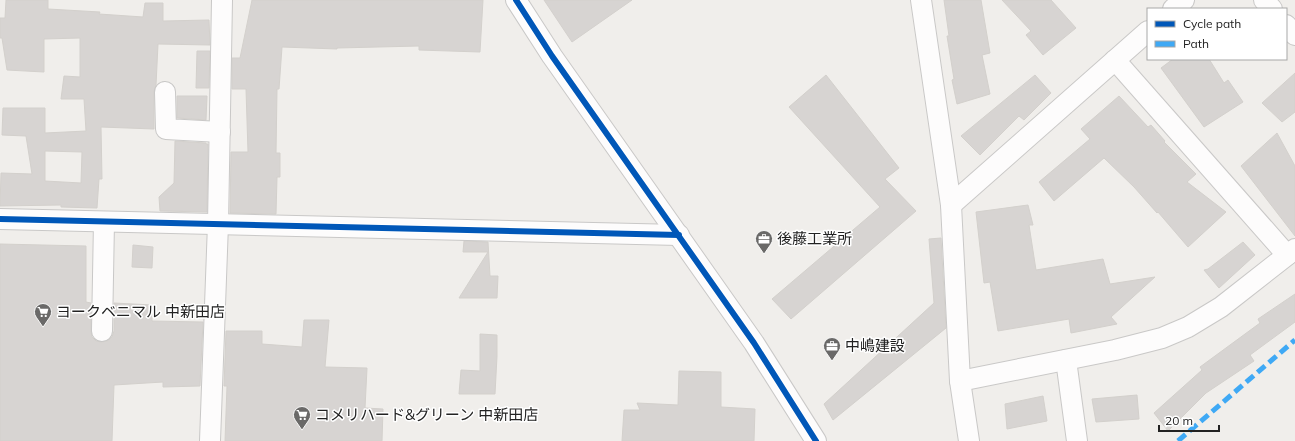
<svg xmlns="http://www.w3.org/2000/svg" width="1295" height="441" viewBox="0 0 1295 441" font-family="Mulish,'Noto Sans JP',sans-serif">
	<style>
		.building { fill: #d7d4d2; stroke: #d3d0cc; fill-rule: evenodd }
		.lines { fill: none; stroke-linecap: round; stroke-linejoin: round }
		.minor-casing { stroke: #c9c8c7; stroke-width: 22 }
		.minor { stroke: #fdfcfc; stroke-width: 20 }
		.quiet { stroke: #3fa9f5; stroke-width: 5; stroke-dasharray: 10 5; stroke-linecap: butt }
		.cycleway-casing { stroke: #fff; stroke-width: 8 }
		.cycleway { stroke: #0057b8; stroke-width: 6 }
		.labels { text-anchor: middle; stroke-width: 3; stroke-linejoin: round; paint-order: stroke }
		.poi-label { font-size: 15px; fill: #222; stroke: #fff; text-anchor: start }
	</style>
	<rect width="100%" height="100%" fill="#f0eeeb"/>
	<!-- building -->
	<g class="building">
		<path d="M 6,0 L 48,0 L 48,9 L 100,12 L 99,14 L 143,17 L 145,3 L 163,3 L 163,21 L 209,20 L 210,45 L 158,44 L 156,85 L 154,92 L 154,129 L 101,127 L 102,179 L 99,179 L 97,208 L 61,207 L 61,205 L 0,206 L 1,173 L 32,174 L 26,136 L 2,135 L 3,108 L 45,108 L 45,133 L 86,131 L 84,99 L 61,99 L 64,76 L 80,77 L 80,38 L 44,39 L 44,72 L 7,70 L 2,38 L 0,38 L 0,18 L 5,18 ZM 45,151 L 82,152 L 81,183 L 45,181 Z"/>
		<polygon points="252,0 483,0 480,52 419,50 419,46 337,48 337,49 282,47 279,89 277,89 276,153 280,153 280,177 277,177 276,214 230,213 231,152 248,152 246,89 232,89 232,58 240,58"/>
		<polygon points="544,0 632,0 572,42"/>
		<polygon points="944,0 981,0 990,53 982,55 990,94 957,104 952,80 954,79 947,36 949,36"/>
		<polygon points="1002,0 1051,0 1076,28 1043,55 1026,35 1031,31"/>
		<polygon points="197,51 210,51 209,88 196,88"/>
		<polygon points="1173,59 1209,59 1224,83 1228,80 1243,102 1204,127 1161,68"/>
		<polygon points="1295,73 1295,112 1282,122 1262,103"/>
		<polygon points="826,75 899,168 885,179 916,211 791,319 772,299 880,207 789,107"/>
		<polygon points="1035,75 1051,93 1024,120 1019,116 980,155 961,136"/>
		<polygon points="177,96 207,96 206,120 177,118"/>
		<polygon points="1119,96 1148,127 1151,125 1165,141 1164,142 1196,174 1187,182 1226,212 1188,247 1158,212 1157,213 1134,187 1104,158 1054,201 1039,182 1090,139 1081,129"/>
		<polygon points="1277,133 1295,166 1295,236 1241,166"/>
		<polygon points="175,141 206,143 206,144 208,144 207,212 160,211 159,197 174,183"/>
		<polygon points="1028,205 1033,225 1029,225 1036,270 1103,259 1110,284 1155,277 1111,317 1117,324 1071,333 1069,319 998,331 990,282 984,283 976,212"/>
		<polygon points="941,238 946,328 833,420 824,404 934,303 929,239"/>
		<polygon points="464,241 488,242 490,276 498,276 497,298 459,298 488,252 463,252"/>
		<polygon points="1243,242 1255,255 1219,288 1204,270 1208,269"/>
		<polygon points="0,244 86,246 86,302 91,303 91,331 92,337 96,341 101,342 107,341 112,337 114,331 114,303 152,305 152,321 203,322 200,386 163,387 163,382 114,385 112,441 0,441"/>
		<polygon points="133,245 153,247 152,268 132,267"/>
		<polygon points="1295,294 1295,322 1250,355 1254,361 1206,393 1168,431 1154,413 1202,370 1200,367 1260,323 1258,319"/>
		<polygon points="304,320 329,320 325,367 367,368 365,408 383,409 382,441 225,441 227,386 224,386 226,331 262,331 262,344 302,347"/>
		<polygon points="480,334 497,335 497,356 495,394 459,394 461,370 480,371"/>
		<polygon points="679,371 721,372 721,407 755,409 754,441 622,441 624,410 640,410 637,403 678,405"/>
		<polygon points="1137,395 1139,419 1096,422 1092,399"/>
		<polygon points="1043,396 1047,421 1007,429 1005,404"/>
	</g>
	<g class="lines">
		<defs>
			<g id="minor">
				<polyline points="516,0 552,56 754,343 816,441"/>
				<polyline points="921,0 951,205 960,381 969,441"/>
				<polyline points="1264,0 1272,9"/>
				<polyline points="1173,9 1184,0"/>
				<polyline points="1286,25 1295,35"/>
				<polyline points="1115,60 1287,255"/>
				<polyline points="165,92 166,129 220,132"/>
				<polyline points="951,205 1148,31"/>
				<polyline points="0,219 679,235"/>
				<polyline points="102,331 104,222"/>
				<polyline points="1066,360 1077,441"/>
				<polyline points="960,381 1115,350 1162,338 1188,327 1221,307 1295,249"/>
				<polyline points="210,441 218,224 222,0"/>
			</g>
		</defs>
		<!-- minor casing -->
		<use href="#minor" class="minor-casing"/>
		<!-- minor -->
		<use href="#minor" class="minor"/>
		<!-- quiet -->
		<polyline class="quiet" points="1178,441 1295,340"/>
		<defs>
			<g id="cycleway">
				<polyline points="516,0 552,56 754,343 816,441"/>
				<polyline points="0,219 679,235"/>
			</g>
		</defs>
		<!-- cycleway casing -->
		<use href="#cycleway" class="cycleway-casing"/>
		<!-- cycleway -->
		<use href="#cycleway" class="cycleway"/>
	</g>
	<!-- icons -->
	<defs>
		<symbol id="office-pin" viewBox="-11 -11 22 30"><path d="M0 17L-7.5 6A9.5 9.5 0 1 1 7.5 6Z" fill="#6a6968" stroke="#fff"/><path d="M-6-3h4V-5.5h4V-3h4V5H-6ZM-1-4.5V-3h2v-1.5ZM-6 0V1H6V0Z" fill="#fff"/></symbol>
		<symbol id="supermarket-pin" viewBox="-11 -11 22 30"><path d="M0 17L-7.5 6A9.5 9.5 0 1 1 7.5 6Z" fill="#6a6968" stroke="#fff"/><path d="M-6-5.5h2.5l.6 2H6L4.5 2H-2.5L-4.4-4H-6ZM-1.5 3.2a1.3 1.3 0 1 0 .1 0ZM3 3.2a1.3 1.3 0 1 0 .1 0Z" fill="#fff"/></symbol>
	</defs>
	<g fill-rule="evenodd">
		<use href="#office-pin" x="754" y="229" width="20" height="27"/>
		<use href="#supermarket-pin" x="33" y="302" width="20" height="27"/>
		<use href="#office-pin" x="822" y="336" width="20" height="27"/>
		<use href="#supermarket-pin" x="292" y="405" width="20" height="27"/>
	</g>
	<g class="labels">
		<!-- poi labels -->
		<g class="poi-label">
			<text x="777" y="244">後藤工業所</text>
			<text x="56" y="317">ヨークベニマル 中新田店</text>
			<text x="845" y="351">中嶋建設</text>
			<text x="315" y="420">コメリハード&amp;グリーン 中新田店</text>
		</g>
	</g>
	<!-- legend -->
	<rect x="1147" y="8" width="140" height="52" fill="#ffffff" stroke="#a7a7a7"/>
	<rect x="1155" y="21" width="20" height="6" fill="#0057b8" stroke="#a7a7a7"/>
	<text x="1183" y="28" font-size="12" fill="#222222">Cycle path</text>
	<rect x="1155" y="41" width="20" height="6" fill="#3fa9f5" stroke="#a7a7a7"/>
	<text x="1183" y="48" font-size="12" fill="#222222">Path</text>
	<!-- scale -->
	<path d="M1159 425v6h60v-6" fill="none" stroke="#222222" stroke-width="2"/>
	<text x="1165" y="425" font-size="12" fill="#222222" stroke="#ffffff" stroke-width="3" paint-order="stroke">20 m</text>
</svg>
